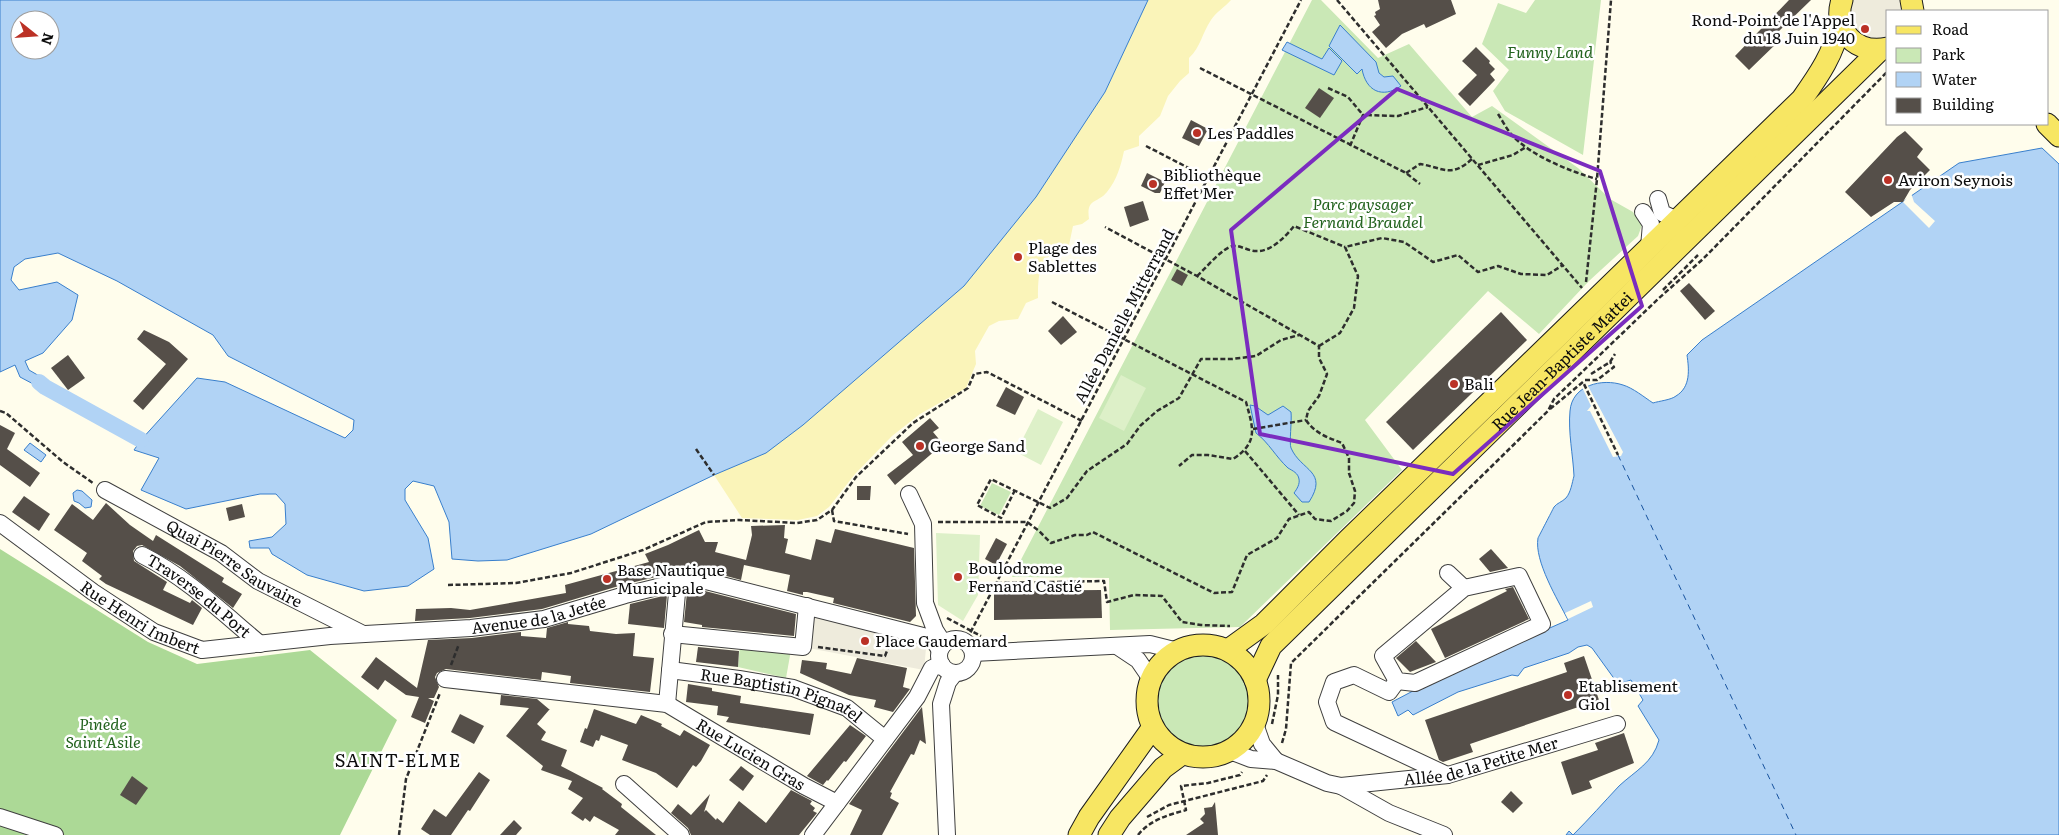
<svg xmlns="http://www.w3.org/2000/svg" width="2059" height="835" viewBox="0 0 2059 835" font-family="Literata,serif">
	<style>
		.green { fill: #cae8b6 }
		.forest { fill: #acd996 }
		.sand { fill: #faf4b9 }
		.pitch { fill: #ddf0c8 }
		.plaza { fill: #eeebdc }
		.water { fill: #b1d3f5; stroke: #397fcc; fill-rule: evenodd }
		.pier { fill: #fffdec }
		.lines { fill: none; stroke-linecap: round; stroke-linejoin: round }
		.canal { stroke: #b1d3f5; stroke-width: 16 }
		.ferry { stroke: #17529d; stroke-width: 1; stroke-dasharray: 6 5; stroke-linecap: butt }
		.building { fill: #554f49 }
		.minor-casing { stroke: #3f3f3f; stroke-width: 18 }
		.major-casing { stroke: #1d1d1d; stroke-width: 23 }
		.path { stroke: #2e2e2e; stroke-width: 2.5; stroke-dasharray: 5 2.5; stroke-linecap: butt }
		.minor { stroke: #fff; stroke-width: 16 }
		.major { stroke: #f7e663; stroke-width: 21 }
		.marked { fill: none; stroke: #7b2cbf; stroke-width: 4; stroke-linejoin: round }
		.poi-dot { fill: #bb3126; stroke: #fff; stroke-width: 2 }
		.labels { text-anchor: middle; stroke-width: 5; stroke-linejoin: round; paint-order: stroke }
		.poi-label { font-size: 16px; fill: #0c0c0c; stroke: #fff; text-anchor: start }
		.park-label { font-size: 16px; font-style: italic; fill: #23631e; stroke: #fff }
		.street-label { font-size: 16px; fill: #0c0c0c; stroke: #fff }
		.neighbourhood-label { font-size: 18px; letter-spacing: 1px; fill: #0c0c0c; stroke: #fff }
	</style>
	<rect width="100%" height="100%" fill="#fffdec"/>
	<!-- green -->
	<g class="green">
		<polygon points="1312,0 1321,0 1378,58 1409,44 1472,117 1492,106 1578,168 1610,199 1633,212 1642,225 1638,236 1589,281 1539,334 1488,291 1365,420 1402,470 1240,627 1110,630 1109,578 1012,577"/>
		<polygon points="1535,0 1601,0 1583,155 1505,111 1493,91 1509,70 1482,44 1498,3 1526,13"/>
		<polygon points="992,483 1011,492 999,515 980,506"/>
		<polygon points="740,644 791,650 786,678 738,667"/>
		<circle cx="1203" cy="701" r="56"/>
	</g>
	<!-- forest -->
	<polygon class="forest" points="0,549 148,642 197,664 310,650 397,720 340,835 0,835"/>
	<!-- sand -->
	<path class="sand" d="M 1148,0 L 1231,0 C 1225,7 1216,12 1211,20 C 1202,33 1201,47 1189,58 L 1189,73 L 1180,81 L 1168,96 L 1160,116 L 1139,136 L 1139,146 L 1124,151 C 1121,165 1117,180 1107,192 C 1097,204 1086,198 1089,219 L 1082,224 L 1073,226 L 1069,245 C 1040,257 1038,268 1038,298 L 1026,303 L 1018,319 L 999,321 L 989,326 L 975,351 L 976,364 L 966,388 L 920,414 L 892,436 L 855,474 L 829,507 L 817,516 L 798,520 L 742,518 L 714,475 L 766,453 L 1105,92 Z"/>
	<!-- pitch -->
	<g class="pitch">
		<polygon points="1121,375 1146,388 1124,431 1099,418"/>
		<polygon points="1038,409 1063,422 1041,465 1016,452"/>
		<polygon points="936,533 980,535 978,595 963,621 938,605"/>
	</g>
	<!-- plaza -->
	<g class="plaza">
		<polygon points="1842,0 1911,0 1913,11 1888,11 1888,48 1860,47"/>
		<polygon points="807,606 927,637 924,670 803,647"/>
	</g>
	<!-- water -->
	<g class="water">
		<path d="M 0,0 L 1148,0 L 1105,92 L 1036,197 L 964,286 L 803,425 L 766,453 L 714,475 L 591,534 L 507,560 L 478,561 L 452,559 L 449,522 L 434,486 L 413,481 L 405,489 L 405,500 L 428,538 L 434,569 L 408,586 L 364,591 L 307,575 L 272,554 L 269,548 L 250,548 L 249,541 L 272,537 L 286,524 L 285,504 L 276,494 L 260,494 L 186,509 L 141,490 L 159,458 L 134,450 L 141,440 L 197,378 L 225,382 L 345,438 L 353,430 L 354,420 L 228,356 L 213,335 L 117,281 L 58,253 L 25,259 L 14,267 L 11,280 L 19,290 L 57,282 L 78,295 L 72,320 L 43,353 L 25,361 L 29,370 L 41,377 L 37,386 L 20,377 L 15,365 L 0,372 ZM 20,20 L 50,20 L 50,50 L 20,50 Z"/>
		<path d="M 1340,25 L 1376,62 L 1379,73 L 1384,77 L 1393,76 L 1401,86 C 1382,99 1366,91 1362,69 L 1357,74 L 1329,46 Z"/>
		<polygon points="1287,42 1322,59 1329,48 1342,61 1334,75 1282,50"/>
		<path d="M 2042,148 L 2059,164 L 2059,835 L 1566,835 L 1569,831 L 1573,835 C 1589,819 1604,802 1619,786 C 1635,771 1653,763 1659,740 L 1638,706 L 1643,700 L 1631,680 L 1618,684 L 1592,648 L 1587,645 L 1578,647 L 1569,653 L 1524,668 L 1518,676 L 1512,675 L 1458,692 L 1413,715 L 1408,710 L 1398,716 L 1392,702 L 1447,673 L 1568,620 C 1558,600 1534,561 1538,538 C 1539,536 1552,511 1554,507 C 1557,503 1562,502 1566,498 C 1571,492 1572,483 1574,476 C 1573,455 1568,432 1570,411 C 1572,385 1602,378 1623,385 C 1633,388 1644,397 1653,403 C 1659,401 1671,400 1676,396 C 1691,387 1689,369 1687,355 L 1702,340 L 1959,163 Z"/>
		<path d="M 1250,405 L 1255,406 L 1268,415 L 1283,406 L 1291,412 C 1292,421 1289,443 1291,448 C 1301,471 1329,471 1309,502 L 1302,502 L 1294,493 C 1297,489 1300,484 1299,479 C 1298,473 1293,471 1288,468 C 1276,457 1269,443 1256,433 Z"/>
		<polygon points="30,443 46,455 41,462 24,450"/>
		<polygon points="77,490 82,491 92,500 91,507 85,508 79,503 74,501 73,493"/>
	</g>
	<!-- pier -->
	<g class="pier">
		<polygon points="1911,193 1914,202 1935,221 1929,228 1903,202"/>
		<polygon points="1587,384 1623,452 1621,456 1613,457 1590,411 1587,411 1591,406 1582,387"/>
		<polygon points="1591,601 1593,607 1568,619 1565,613"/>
	</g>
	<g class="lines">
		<!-- canal -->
		<polyline class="canal" points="39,382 45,387 141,440"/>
		<!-- ferry -->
		<polyline class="ferry" points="1618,455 1796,835"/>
	</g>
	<!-- building -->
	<g class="building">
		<polygon points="1378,0 1451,0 1456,14 1426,28 1424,24 1402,34 1386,48 1372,32 1380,25 1374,16 1376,15 1375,12 1380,9"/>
		<polygon points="1789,0 1811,0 1778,32 1780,33 1778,36 1781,39 1749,70 1735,56"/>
		<polygon points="1476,47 1490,61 1489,63 1495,69 1490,74 1495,80 1470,106 1458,94 1477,75 1462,61"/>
		<polygon points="1319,88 1334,98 1320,118 1305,108"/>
		<polygon points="1191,120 1208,129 1199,146 1182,138"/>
		<polygon points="1905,131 1923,149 1917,157 1930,170 1910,190 1903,202 1894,202 1871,217 1845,192 1897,137"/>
		<polygon points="1147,173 1165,182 1160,193 1155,193 1141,186"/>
		<polygon points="1143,201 1149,220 1130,227 1124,207"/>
		<polygon points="1177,269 1188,275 1182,286 1171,280"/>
		<polygon points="1689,283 1715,311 1705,320 1680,291"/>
		<polygon points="1501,312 1527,340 1413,450 1386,422"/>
		<polygon points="1063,316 1077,332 1061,345 1048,331"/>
		<polygon points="144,330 169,342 188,359 143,410 133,401 166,364 137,339"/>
		<polygon points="68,355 85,378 68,390 51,368"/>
		<polygon points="1006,387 1024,397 1015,415 996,406"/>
		<polygon points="930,418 939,428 933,432 943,444 895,485 887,475 913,455 902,442"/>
		<polygon points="0,425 15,433 7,449 40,473 30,487 0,465"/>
		<polygon points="857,486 871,486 870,500 857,500"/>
		<polygon points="24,496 50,514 39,531 12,512"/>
		<polygon points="106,503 130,525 153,541 156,535 224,578 222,582 242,594 233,608 180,566 142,545 137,546 133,551 134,561 167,582 163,590 190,603 192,600 202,608 193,625 106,584 99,579 102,576 82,561 87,553 54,530 72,504 93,520"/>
		<polygon points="242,504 245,517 229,521 226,508"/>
		<polygon points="785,525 784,538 788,539 785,553 811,560 816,539 831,543 835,529 914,548 916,616 910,622 833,603 834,598 807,592 803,592 803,595 787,591 790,575 744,565 741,580 708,571 677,572 622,585 542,609 470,618 415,621 416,609 451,608 470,610 566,593 565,585 649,562 645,554 668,545 699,530 705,542 718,542 715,552 746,560 752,535 751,526"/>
		<polygon points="996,538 1007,544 996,565 985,559"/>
		<polygon points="1491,549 1508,568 1490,572 1479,559"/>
		<polygon points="1513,587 1529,619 1445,658 1431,629 1507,591 1505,589"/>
		<polygon points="1101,590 1102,618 994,620 994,591"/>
		<polygon points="705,591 796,614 794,636 702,627 702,625 684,622 687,592"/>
		<polygon points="667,595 664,628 628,624 630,604"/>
		<polygon points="568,622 568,624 589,626 590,631 616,634 635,633 633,656 654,658 650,692 570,683 571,676 542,672 541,680 446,669 437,673 435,677 439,687 434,698 428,698 434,701 425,723 411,717 419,697 406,695 385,680 378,690 361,677 376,657 417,688 428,640 472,638 521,632 521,636 546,638 547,628"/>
		<polygon points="1416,641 1436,662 1410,672 1396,658"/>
		<polygon points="698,647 739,651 738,667 696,662"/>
		<polygon points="1584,656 1599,700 1470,744 1473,752 1443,762 1439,760 1425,720 1567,672 1564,663"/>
		<polygon points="857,658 907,668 903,687 910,689 893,712 874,707 876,700 849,695 800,673 802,660 827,663 826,669 851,674"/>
		<polygon points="688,684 712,688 712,691 741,696 740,703 814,714 810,735 726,722 729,717 717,715 718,706 686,702"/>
		<polygon points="501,695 537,699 550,710 549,710 537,724 546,732 541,740 567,750 561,766 603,788 602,789 622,804 621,807 656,835 615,835 619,830 594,816 590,822 585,818 583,821 571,813 583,798 568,789 572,781 541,770 543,766 506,736 529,708 500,705"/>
		<polygon points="922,707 926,744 920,740 914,755 911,754 890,792 892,793 890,798 899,803 882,835 850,835 862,810 849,804"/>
		<polygon points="594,709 636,724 641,715 662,724 661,726 680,736 684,730 710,745 701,761 696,767 693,765 677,788 656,773 622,760 628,745 601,735 599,741 596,740 593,747 580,742 585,728 587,729"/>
		<polygon points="460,714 484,726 474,744 451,732"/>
		<polygon points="850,725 866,736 846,762 844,761 828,781 827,780 823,785 807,776"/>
		<polygon points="1624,733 1634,763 1589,781 1592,788 1572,795 1561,762 1598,750 1595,743"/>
		<polygon points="741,766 754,776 743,791 729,780"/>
		<polygon points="479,772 490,780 470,811 468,810 451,835 430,835 421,829 434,809 446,817"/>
		<polygon points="132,776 148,788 136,805 120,795"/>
		<polygon points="791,790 812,801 810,804 815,808 813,811 817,813 799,835 691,835 688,828 671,813 678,804 691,815 710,794 704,812 706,810 716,820 717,818 723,823 739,801 766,823"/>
		<polygon points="1511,791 1523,803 1513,813 1501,802"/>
		<polygon points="1215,802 1218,835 1186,835 1204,823 1200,819 1205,814 1204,808 1212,807"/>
		<polygon points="514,820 522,828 516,835 500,835"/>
	</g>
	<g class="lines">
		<defs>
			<g id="minor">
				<polyline points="1658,199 1662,213 1677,220"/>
				<polyline points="1643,212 1651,224 1649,247"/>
				<path id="s1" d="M 105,490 L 221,553 L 258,581 L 363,634"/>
				<polyline points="909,494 923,524 925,603 935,630 944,644"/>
				<path id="s2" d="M 0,523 L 93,592 L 154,632 L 202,650 L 330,636 L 471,628 L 544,619 L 625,595 L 678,582 L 706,581 L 927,637 L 933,640 L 940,650"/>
				<path id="s3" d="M 142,555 C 186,577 223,613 260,644"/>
				<polyline points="1448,573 1464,588"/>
				<polygon points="1519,576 1542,624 1415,683 1397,681 1383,656 1464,588"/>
				<polyline points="672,634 803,647 807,606"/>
				<circle cx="956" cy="656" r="17"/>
				<polyline points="1117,646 1138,660 1151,679"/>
				<polyline points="973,653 1150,644 1178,651"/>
				<path id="s4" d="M 670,670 L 739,679 L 793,688 L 847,708 L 885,739"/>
				<path id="s5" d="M 445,679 L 667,704 L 804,786 L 837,803"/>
				<polyline points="1397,681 1389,692 1354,675 1334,682 1327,702 1334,722 1447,775"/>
				<polyline points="667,704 678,582"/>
				<polyline points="1255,724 1262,744 1276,761"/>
				<path id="s6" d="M 1230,751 L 1251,759 L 1276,761 L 1327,783 L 1341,786 L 1448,775 L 1617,724"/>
				<polyline points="624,784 681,835"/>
				<polyline points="1341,786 1389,813 1444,835"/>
				<polyline points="0,817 55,835"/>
				<polyline points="813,835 917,697 932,668 942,665"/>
				<polyline points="947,835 941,704 948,682 955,673"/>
			</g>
			<g id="major">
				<path d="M 1842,0 C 1832,31 1857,55 1888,48"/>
				<polyline points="1911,0 1913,11"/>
				<polyline points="2047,124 2059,136"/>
				<circle cx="1203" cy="701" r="56"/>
				<path d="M 1228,650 L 1264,624 L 1349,539 L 1802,99 C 1819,75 1834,53 1840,24"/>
				<path id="s7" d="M 1255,680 L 1271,646 L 1880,50"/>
				<polyline points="1079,835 1089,817 1153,727"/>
				<polyline points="1109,835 1120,818 1163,768 1182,754"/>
			</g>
		</defs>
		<!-- minor casing -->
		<use href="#minor" class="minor-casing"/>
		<!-- major casing -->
		<use href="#major" class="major-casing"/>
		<!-- path -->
		<g class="path">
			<polyline points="1337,0 1582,288"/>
			<polyline points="1200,68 1406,173 1420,184"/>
			<polyline points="1328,88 1348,97 1363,115"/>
			<path d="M 1498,114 C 1502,120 1506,128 1511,134 C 1529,155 1571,172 1597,179"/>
			<polyline points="1146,146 1208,178"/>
			<polyline points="1350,146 1363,115 1398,116 1428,107"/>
			<polyline points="1478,165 1513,155 1526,147"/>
			<path d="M 1406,173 L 1420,164 C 1444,168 1451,178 1472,159"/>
			<path d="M 1197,276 C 1205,269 1223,247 1233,246 C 1240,245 1248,251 1256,251 C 1271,252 1285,237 1294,226 L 1345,247"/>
			<polyline points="1586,282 1597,179 1611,0"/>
			<polyline points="1663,290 1698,255"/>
			<path d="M 1052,302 L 1246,402 C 1253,428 1259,442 1233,459 L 1208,455 L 1192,455 L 1179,466"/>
			<polyline points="1319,346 1340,333 1354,308 1358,276 1345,247 1382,238 1404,242 1433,262 1458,255 1478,272 1498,266 1521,274 1547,275 1563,265"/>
			<polyline points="1591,374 1610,362 1615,354"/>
			<polyline points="1585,380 1597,380 1614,367 1610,362"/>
			<polyline points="1550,409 1583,382 1618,455"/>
			<polyline points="0,411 6,413 63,462 93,483"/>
			<polyline points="1253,429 1306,420"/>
			<polyline points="696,449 714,475"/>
			<polyline points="1245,451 1299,515"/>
			<polyline points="1015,490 1001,518 977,505 991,479 1050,508 1067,498 1087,471 1127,444 1140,426 1157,411 1179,398 1201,359 1232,359 1256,356 1281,340 1299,335"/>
			<polyline points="832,510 834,521 908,534"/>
			<path d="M 938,522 L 1027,522 L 1039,531 L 1051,543 L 1075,535 L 1087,535 L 1093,532 L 1214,593 L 1232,592 L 1247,555 L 1277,538 L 1289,519 L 1309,512 L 1315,519 L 1331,521 L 1347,511 L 1354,503 L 1355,491 L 1349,473 L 1349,458 L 1342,443 C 1329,438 1314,433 1306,420 L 1308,411 L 1319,396 L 1327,374 L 1319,358 L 1319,346 L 1197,276 L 1105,227"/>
			<polyline points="997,583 1104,581 1107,602 1134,595 1162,596 1182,622 1201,625 1230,626"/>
			<polyline points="448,585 516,583 571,573 643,550 706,522 739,520 797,523 817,520 832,510 856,477 913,423 968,388 974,374 987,372 1082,421"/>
			<polyline points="947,618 981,636"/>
			<polyline points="967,639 1301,0"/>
			<polyline points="818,647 885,656 890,643"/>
			<polyline points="451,665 459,644"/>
			<polyline points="1272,724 1278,695 1278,675"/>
			<polyline points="1282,743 1286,729 1291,663 1548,411 1554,399 1658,299 1703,259 1888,71"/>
			<polyline points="1147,817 1169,805 1263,781 1267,775"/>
			<polyline points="399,835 406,779 440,693"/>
			<path d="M 1138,835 C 1150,820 1168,815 1186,810 L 1181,786 L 1208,783 L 1240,775 L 1242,772"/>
		</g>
		<!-- minor -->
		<use href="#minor" class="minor"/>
		<!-- major -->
		<use href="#major" class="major"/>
	</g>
	<!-- marked area -->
	<path class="marked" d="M 1397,89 L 1600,171 L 1642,306 L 1453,474 L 1260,434 L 1231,230 Z"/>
	<!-- markers -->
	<g class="poi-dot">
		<circle cx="1865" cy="29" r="5"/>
		<circle cx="1197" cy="133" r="5"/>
		<circle cx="1888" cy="180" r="5"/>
		<circle cx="1153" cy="184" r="5"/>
		<circle cx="1018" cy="257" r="5"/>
		<circle cx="1454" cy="384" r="5"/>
		<circle cx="920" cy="446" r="5"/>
		<circle cx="958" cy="577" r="5"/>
		<circle cx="607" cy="579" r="5"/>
		<circle cx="865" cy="641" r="5"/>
		<circle cx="1568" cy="695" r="5"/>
	</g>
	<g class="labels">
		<!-- poi labels -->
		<g class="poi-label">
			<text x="1855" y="26" text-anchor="end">Rond-Point de l'Appel<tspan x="1855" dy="18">du 18 Juin 1940</tspan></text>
			<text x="1207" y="139">Les Paddles</text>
			<text x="1163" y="181">Bibliothèque<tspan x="1163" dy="18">Effet Mer</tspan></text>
			<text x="1898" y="186">Aviron Seynois</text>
			<text x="1028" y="254">Plage des<tspan x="1028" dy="18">Sablettes</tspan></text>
			<text x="1464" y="390">Bali</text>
			<text x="930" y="452">George Sand</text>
			<text x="968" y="574">Boulodrome<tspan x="968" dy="18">Fernand Castié</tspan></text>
			<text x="617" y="576">Base Nautique<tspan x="617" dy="18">Municipale</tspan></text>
			<text x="875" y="647">Place Gaudemard</text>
			<text x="1578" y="692">Etablisement<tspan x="1578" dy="18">Giol</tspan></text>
		</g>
		<!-- park labels -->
		<g class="park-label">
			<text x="1550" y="58">Funny Land</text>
			<text x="1363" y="210">Parc paysager<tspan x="1363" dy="18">Fernand Braudel</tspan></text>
			<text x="103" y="730">Pinède<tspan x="103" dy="18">Saint Asile</tspan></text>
		</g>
		<!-- street labels -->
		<g class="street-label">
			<text transform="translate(1124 316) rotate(-62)" y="6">Allée Danielle Mitterrand</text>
			<text dy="6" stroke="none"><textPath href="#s7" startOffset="445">Rue Jean-Baptiste Mattei</textPath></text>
			<text dy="6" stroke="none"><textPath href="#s1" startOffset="149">Quai Pierre Sauvaire</textPath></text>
			<text dy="6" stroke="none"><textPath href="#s3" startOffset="70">Traverse du Port</textPath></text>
			<text dy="6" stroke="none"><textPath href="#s2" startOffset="170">Rue Henri Imbert</textPath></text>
			<text dy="6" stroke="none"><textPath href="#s2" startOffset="579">Avenue de la Jetée</textPath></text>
			<text dy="6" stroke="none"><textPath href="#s4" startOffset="115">Rue Baptistin Pignatel</textPath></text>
			<text dy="6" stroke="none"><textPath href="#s5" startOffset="321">Rue Lucien Gras</textPath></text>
			<text dy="6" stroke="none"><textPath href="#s6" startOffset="260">Allée de la Petite Mer</textPath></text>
		</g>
		<!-- neighbourhood labels -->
		<g class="neighbourhood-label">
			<text x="398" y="767">SAINT-ELME</text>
		</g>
	</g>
	<!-- legend -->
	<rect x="1886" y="10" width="162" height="115" fill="#ffffff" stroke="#9e9e9e"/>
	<rect x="1896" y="26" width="25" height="8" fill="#f7e663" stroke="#9e9e9e"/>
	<text x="1932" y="35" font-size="15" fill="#0c0c0c">Road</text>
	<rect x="1896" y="48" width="25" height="15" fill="#cae8b6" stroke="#9e9e9e"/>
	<text x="1932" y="60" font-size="15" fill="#0c0c0c">Park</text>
	<rect x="1896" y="72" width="25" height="15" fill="#b1d3f5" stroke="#9e9e9e"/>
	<text x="1932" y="85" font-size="15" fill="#0c0c0c">Water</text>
	<rect x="1896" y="98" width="25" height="15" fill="#554f49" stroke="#9e9e9e"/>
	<text x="1932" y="110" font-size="15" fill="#0c0c0c">Building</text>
	<!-- north arrow -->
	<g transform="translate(35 35) rotate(107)"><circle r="24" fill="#ffffff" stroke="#9e9e9e"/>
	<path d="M0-4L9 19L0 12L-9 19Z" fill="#bb3126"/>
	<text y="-8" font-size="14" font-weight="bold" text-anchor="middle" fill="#0c0c0c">N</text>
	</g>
</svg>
